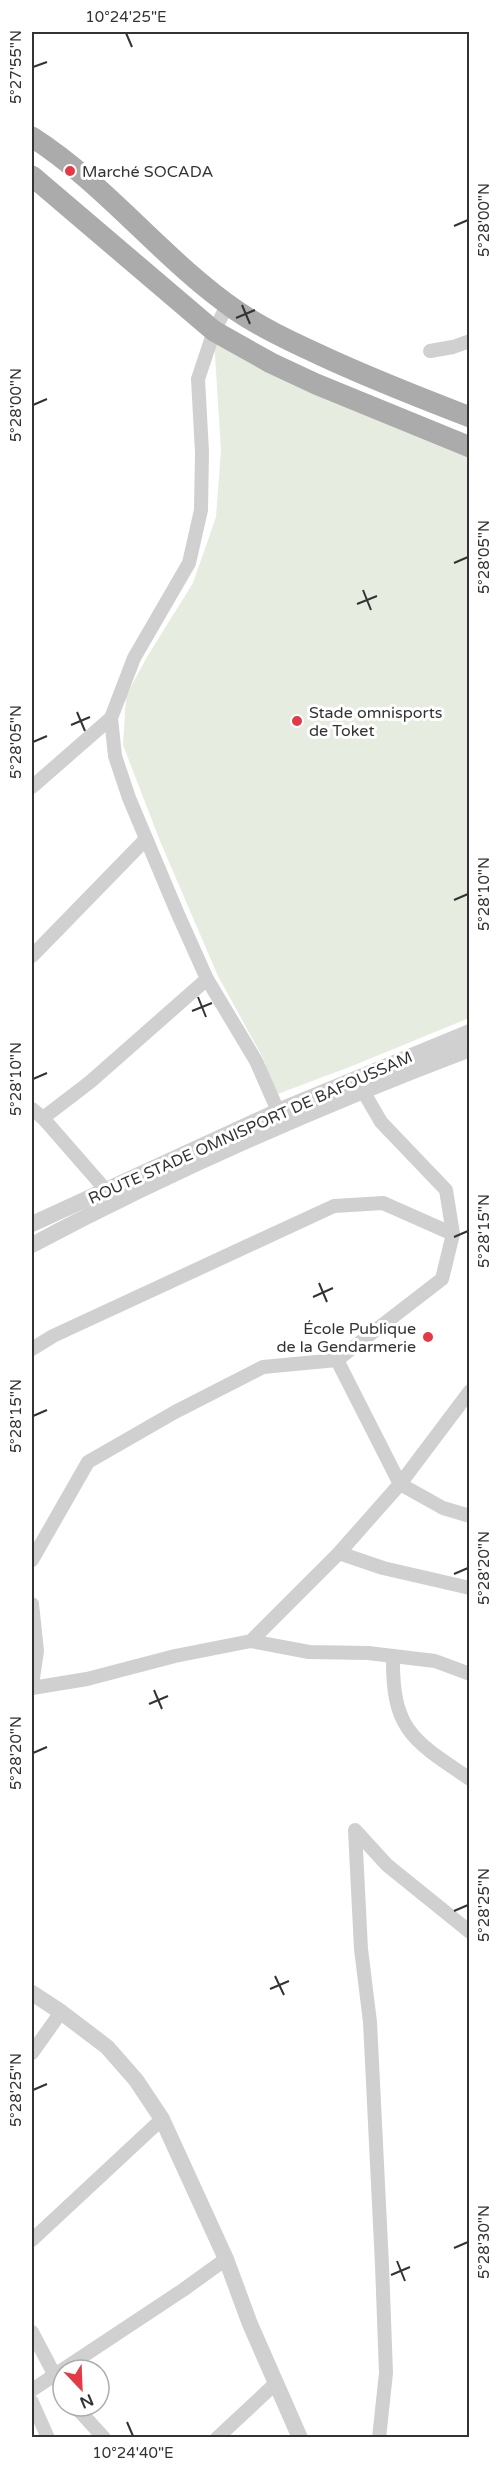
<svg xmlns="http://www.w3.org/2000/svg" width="501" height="2469" viewBox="0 0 501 2469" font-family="'Varela Round',sans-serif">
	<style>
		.green { fill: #e6ecdf }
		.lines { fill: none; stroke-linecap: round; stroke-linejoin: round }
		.minor { stroke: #d0d0d0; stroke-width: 14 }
		.tertiary { stroke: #d0d0d0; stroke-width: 16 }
		.primary { stroke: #ababab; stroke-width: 21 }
		.ticks { fill: none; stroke: #333; stroke-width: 2 }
		.poi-dot { fill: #e63946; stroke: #fff; stroke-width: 2 }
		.labels { text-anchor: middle; stroke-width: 6; stroke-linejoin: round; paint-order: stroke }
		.poi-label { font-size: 16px; fill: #333; stroke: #fff; text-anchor: start }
		.street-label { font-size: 16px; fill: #333; stroke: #fff }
		.neatline { fill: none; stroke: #333; stroke-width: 2 }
		.ticks-label { font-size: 15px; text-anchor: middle; fill: #333 }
	</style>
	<rect width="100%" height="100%" fill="#fff"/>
	<!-- green -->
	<polygon class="green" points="214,339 469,455 469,1018 352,1066 275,1095 263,1058 218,976 160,841 123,745 126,696 147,657 193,583 216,517 221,450"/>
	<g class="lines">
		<!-- minor -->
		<g class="minor">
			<polyline points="228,304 214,331 198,379 202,452 201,510 189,563 134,658 111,718 115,756 129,798 177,912 207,979 256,1061 282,1120"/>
			<polyline points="430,351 453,347 470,341"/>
			<polyline points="32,787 111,718"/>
			<polyline points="32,956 146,839"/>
			<polyline points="363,1091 381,1122 446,1190 453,1234 442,1279 337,1360 400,1484 443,1508 470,1516"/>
			<polyline points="32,1109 43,1118 105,1189"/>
			<polyline points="43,1118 90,1082 207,979"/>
			<polyline points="32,1349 53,1336 334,1206 383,1203 453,1234"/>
			<polyline points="339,1553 383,1568 470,1588"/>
			<polyline points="32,1560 88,1462 175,1412 263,1367 337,1360"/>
			<polyline points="32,1604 37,1651 32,1685"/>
			<polyline points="251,1641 309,1652 368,1653 435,1661 470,1674"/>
			<path d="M 393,1656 C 392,1730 412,1740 470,1779"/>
			<polyline points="32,1688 87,1679 175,1656 251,1641 339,1553 400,1484 470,1391"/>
			<polyline points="32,2053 61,2012"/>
			<polyline points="32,2240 162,2119"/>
			<polyline points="32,2332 63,2391"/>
			<polyline points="32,2390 183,2290 226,2259"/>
			<polyline points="32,2402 48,2438"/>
			<polyline points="75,2406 104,2438"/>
			<polyline points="217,2438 275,2384"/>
			<polyline points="379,2438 386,2373 382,2265 370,2022 361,1949 355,1830 387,1865 470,1932"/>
		</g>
		<!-- tertiary -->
		<g class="tertiary">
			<polyline points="32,1224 278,1111 470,1032"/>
			<path d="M 32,1245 C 173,1170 320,1106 470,1049"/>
			<polyline points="32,1993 61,2012 107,2047 136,2080 162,2119 226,2259 250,2324 300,2438"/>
		</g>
		<!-- primary -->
		<g class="primary">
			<path d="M 32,137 C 107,185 163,260 237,311 C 262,328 290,341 318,354 C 367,377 418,397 470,417"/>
			<polyline points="32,176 214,331 271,363 316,384 470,447"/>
		</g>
	</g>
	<!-- ticks -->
	<path class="ticks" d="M 126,33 L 132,47M 33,67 L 47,62M 454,226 L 468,220M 242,305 L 250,324M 236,318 L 255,310M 33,405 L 47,399M 454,563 L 468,557M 363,590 L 371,610M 357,604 L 377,596M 77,712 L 85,731M 71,725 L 90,717M 33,742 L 47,736M 454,900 L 468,894M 198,997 L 206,1017M 192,1011 L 212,1003M 33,1079 L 47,1073M 454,1237 L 468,1231M 319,1283 L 327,1302M 313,1297 L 333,1288M 33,1416 L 47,1410M 454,1574 L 468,1568M 154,1690 L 162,1709M 149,1704 L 168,1696M 33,1753 L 47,1747M 454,1911 L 468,1905M 275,1976 L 284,1995M 270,1989 L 289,1981M 33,2090 L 47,2084M 454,2248 L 468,2242M 397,2261 L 405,2281M 391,2275 L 410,2267M 127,2422 L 133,2436"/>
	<!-- markers -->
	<g class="poi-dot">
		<circle cx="70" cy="171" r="6"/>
		<circle cx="297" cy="721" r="6"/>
		<circle cx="428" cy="1337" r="6"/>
	</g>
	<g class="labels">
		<!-- poi labels -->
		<g class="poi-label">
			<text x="82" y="177">Marché SOCADA</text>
			<text x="309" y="718">Stade omnisports<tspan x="309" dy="18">de Toket</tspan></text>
			<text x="416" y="1334" text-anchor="end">École Publique<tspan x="416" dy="18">de la Gendarmerie</tspan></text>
		</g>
		<!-- street labels -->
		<g class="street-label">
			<text transform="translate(250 1127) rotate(-24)" y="6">ROUTE STADE OMNISPORT DE BAFOUSSAM</text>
		</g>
	</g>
	<!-- border -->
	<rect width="501" height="2469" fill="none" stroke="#ffffff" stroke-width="66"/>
	<!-- north arrow -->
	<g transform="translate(81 2388) rotate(157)"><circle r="28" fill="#ffffff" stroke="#adadad" stroke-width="1.5"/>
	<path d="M0-4.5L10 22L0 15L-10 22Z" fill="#e63946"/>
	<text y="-9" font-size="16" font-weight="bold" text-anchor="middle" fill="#333333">N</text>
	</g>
	<rect x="33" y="33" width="435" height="2403" class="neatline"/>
	<g class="ticks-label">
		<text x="126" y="22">10°24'25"E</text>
		<text transform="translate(16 67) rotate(-90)" y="5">5°27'55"N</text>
		<text transform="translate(484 220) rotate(-90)" y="5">5°28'00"N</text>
		<text transform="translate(16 405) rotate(-90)" y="5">5°28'00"N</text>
		<text transform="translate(484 557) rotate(-90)" y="5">5°28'05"N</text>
		<text transform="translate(16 742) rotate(-90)" y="5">5°28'05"N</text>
		<text transform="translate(484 894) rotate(-90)" y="5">5°28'10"N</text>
		<text transform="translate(16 1079) rotate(-90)" y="5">5°28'10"N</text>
		<text transform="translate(484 1231) rotate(-90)" y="5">5°28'15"N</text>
		<text transform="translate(16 1416) rotate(-90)" y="5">5°28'15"N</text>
		<text transform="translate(484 1568) rotate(-90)" y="5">5°28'20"N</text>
		<text transform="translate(16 1753) rotate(-90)" y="5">5°28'20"N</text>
		<text transform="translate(484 1905) rotate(-90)" y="5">5°28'25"N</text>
		<text transform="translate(16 2090) rotate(-90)" y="5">5°28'25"N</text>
		<text transform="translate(484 2242) rotate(-90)" y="5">5°28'30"N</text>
		<text x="133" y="2458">10°24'40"E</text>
	</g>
</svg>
